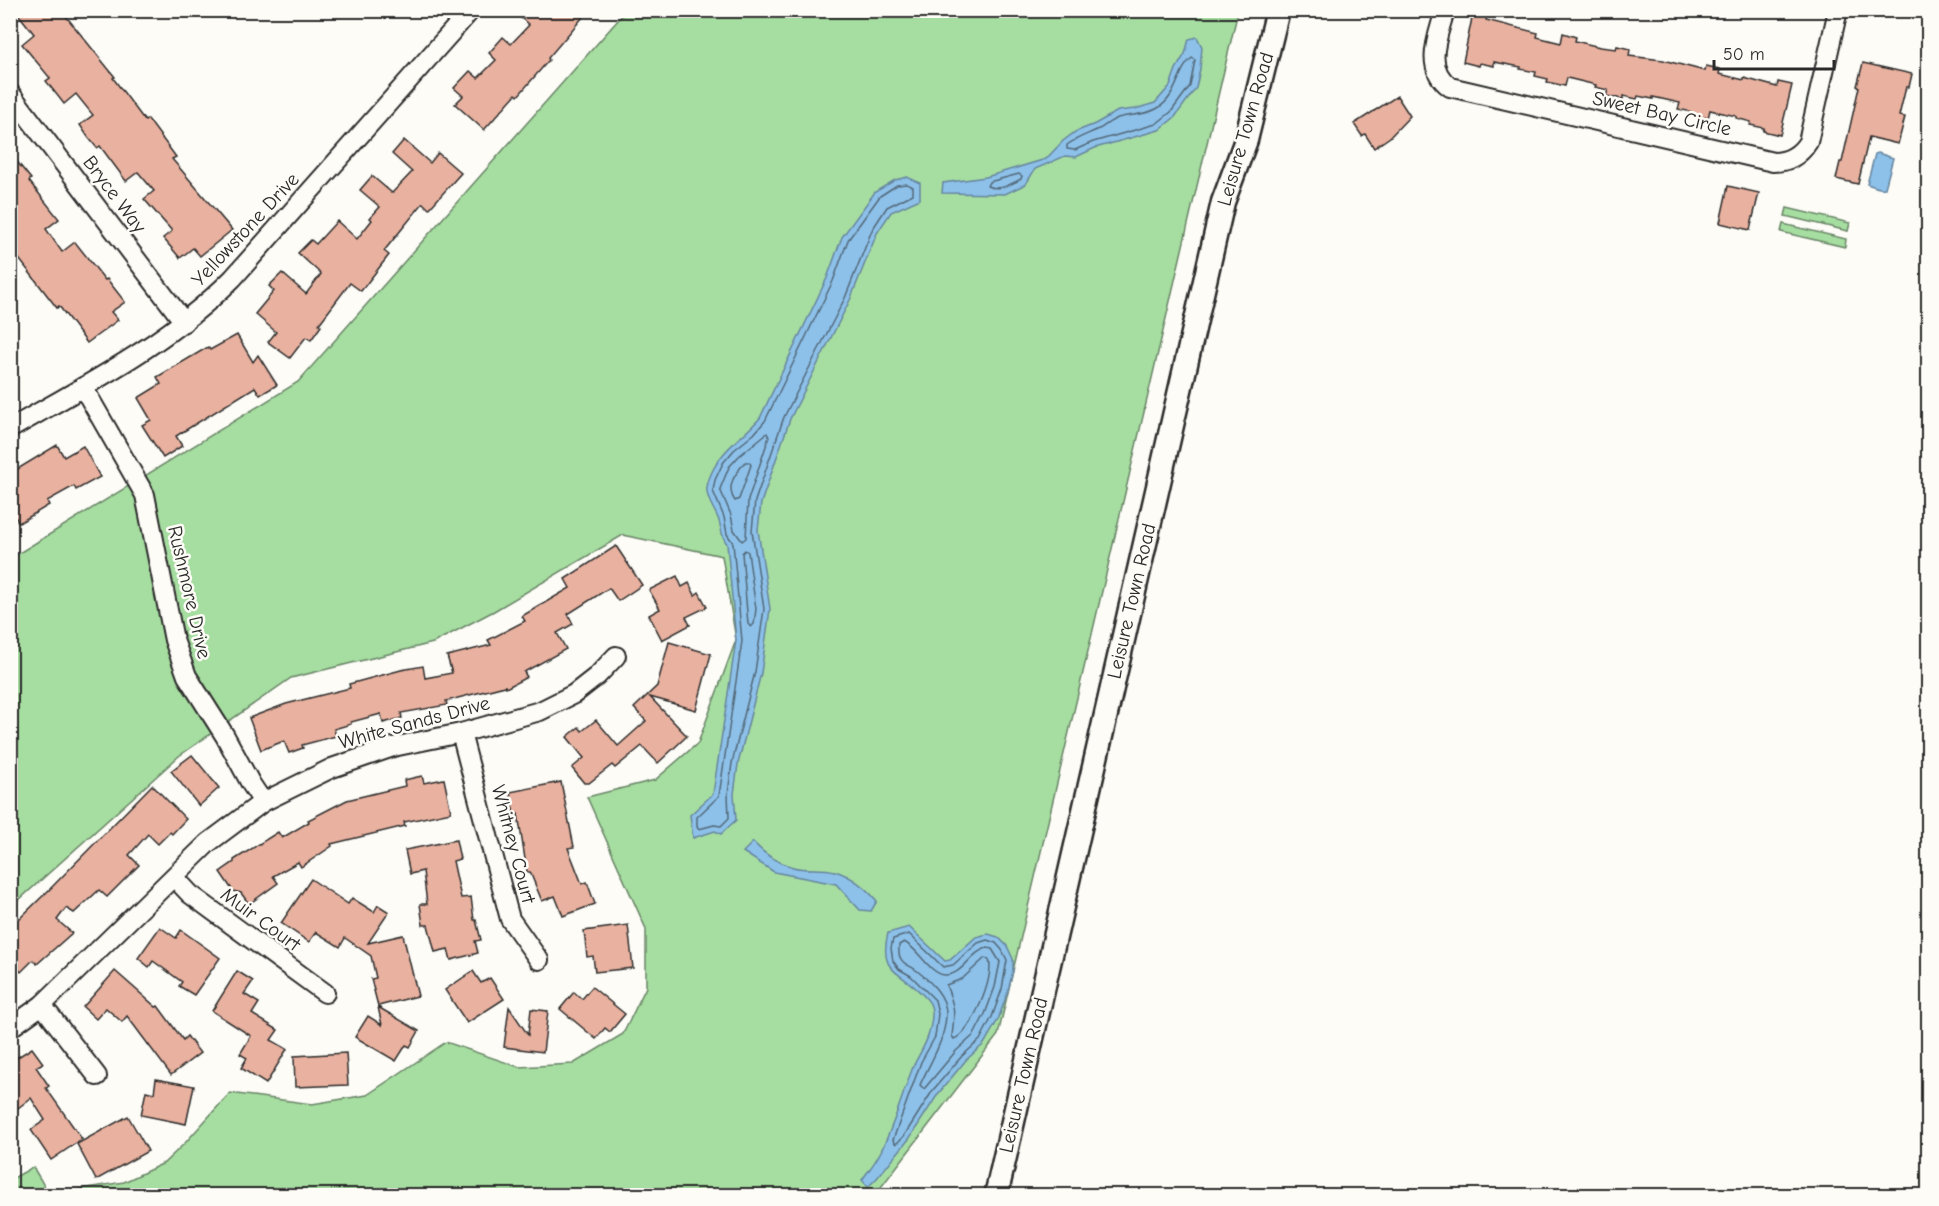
<svg xmlns="http://www.w3.org/2000/svg" width="1939" height="1206" viewBox="0 0 1939 1206" font-family="'Comic Neue',sans-serif">
	<style>
		.green { fill: #a6dda0; stroke: #688466; stroke-width: 1.5 }
		.water { fill: #8dc1ea; stroke: #66859e; stroke-width: 1.5 }
		.lines { fill: none; stroke-linecap: round; stroke-linejoin: round }
		.shore { stroke: #526777; stroke-width: 1.5 }
		.building { fill: #e9b19f; stroke: #2b2b2b; stroke-width: 1.5 }
		.minor-casing { stroke: #2b2b2b; stroke-width: 22 }
		.major-casing { stroke: #2b2b2b; stroke-width: 27 }
		.minor { stroke: #fdfcf7; stroke-width: 18 }
		.major { stroke: #fdfcf7; stroke-width: 22 }
		.labels { text-anchor: middle; stroke-width: 5; stroke-linejoin: round; paint-order: stroke }
		.street-label { font-size: 20px; fill: #2b2b2b; stroke: #fdfcf7 }
	</style>
	<rect width="100%" height="100%" fill="#fdfcf7"/>
	<filter id="ink" filterUnits="userSpaceOnUse"><feTurbulence type="fractalNoise" baseFrequency=".0167" numOctaves="2"/><feDisplacementMap in="SourceGraphic" scale="12" xChannelSelector="R" yChannelSelector="G"/><feConvolveMatrix kernelMatrix="1 2 1 2 8 2 1 2 1" color-interpolation-filters="sRGB"/></filter>
	<g filter="url(#ink)">
		<!-- green -->
		<g class="green">
			<polygon points="626,11 1238,11 998,1035 875,1195 11,1196 10,1180 33,1167 49,1194 124,1182 164,1163 185,1143 230,1093 312,1104 367,1095 446,1042 519,1067 573,1064 623,1034 646,987 646,929 587,797 655,780 698,743 736,640 722,556 623,535 494,611 433,643 291,678 179,756 11,907 11,558 298,382"/>
			<polygon points="1787,208 1850,223 1848,231 1785,216"/>
			<polygon points="1783,224 1846,239 1845,247 1781,232"/>
		</g>
		<!-- water -->
		<g class="water">
			<polygon points="1197,37 1202,47 1200,69 1196,88 1175,117 1159,130 1095,148 1076,157 1065,156 1035,169 1026,184 1005,194 942,193 943,183 986,177 1046,159 1063,141 1075,132 1095,124 1118,111 1135,109 1155,103 1170,86 1176,69 1185,54 1189,39"/>
			<path d="M 1878,153 L 1893,158 L 1885,188 C 1876,189 1875,186 1867,184 L 1875,154 Z"/>
			<path d="M 907,177 L 920,183 L 920,199 L 891,212 L 877,233 L 850,300 L 790,419 L 761,503 L 758,530 L 770,609 L 761,673 L 738,764 L 734,794 L 736,820 L 721,834 L 715,831 L 693,838 L 690,815 L 713,794 L 736,640 L 727,544 C 720,534 722,528 718,518 C 714,509 708,501 707,492 C 706,486 709,479 711,474 C 723,447 742,439 760,418 L 827,278 L 842,237 L 875,192 L 895,180 Z"/>
			<path d="M 753,842 C 764,854 777,863 793,867 C 806,871 821,867 835,871 C 851,876 866,888 877,901 L 871,911 L 860,910 L 836,884 L 774,872 L 743,852 Z"/>
			<path d="M 909,927 L 945,961 L 950,960 L 976,937 L 988,934 L 998,937 L 1007,946 L 1013,959 L 1013,971 L 1008,991 L 998,1020 L 984,1044 L 966,1060 L 938,1094 L 909,1139 L 877,1178 L 868,1187 L 862,1180 C 868,1171 875,1163 880,1153 C 894,1126 902,1095 913,1067 C 918,1056 926,1045 929,1033 C 931,1025 934,1014 931,1006 C 930,1002 926,998 923,995 C 900,970 878,974 888,933 Z"/>
		</g>
		<g class="lines">
			<!-- shore -->
			<g class="shore">
				<path d="M 1192,58 L 1195,60 L 1190,86 L 1171,112 L 1156,124 L 1093,142 L 1075,150 L 1067,149 L 1067,145 C 1078,137 1089,134 1101,128 C 1107,124 1114,118 1122,117 C 1134,114 1147,115 1158,108 C 1178,96 1177,70 1192,58 Z"/>
				<path d="M 1019,174 L 1022,176 L 1021,179 C 1010,185 999,191 987,186 L 989,182 Z"/>
				<polygon points="907,184 913,187 913,194 887,207 872,230 845,298 784,417 755,501 752,531 764,609 755,672 732,763 728,794 729,818 721,826 714,825 699,829 697,826 697,817 719,796 742,641 733,543 727,534 724,517 713,491 715,480 723,463 734,450 754,434 765,421 833,281 848,240 880,196 897,185"/>
				<polygon points="767,433 769,437 748,500 746,538 742,541 734,530 731,515 720,489 729,467 739,456"/>
				<path d="M 745,462 L 749,462 L 751,465 L 739,499 L 735,501 C 725,487 735,474 745,462 Z"/>
				<polygon points="745,550 748,552 756,609 754,624 751,627 748,624 742,553"/>
				<polygon points="909,934 943,967 953,965 978,943 987,940 996,943 1002,950 1007,960 1002,989 992,1017 980,1040 962,1056 933,1090 904,1136 896,1144 893,1140 921,1062 935,1037 938,1014 935,1000 911,976 899,969 893,961 891,948 893,939"/>
				<path d="M 904,942 C 918,948 929,973 944,975 C 963,976 970,952 987,948 L 992,949 L 1000,962 L 995,987 L 985,1014 L 974,1035 L 956,1051 L 924,1089 L 920,1085 C 930,1062 945,1041 946,1015 C 947,996 930,981 916,970 C 911,966 904,965 901,959 C 898,955 899,950 899,945 Z"/>
				<path d="M 985,958 L 989,960 C 995,978 971,1033 954,1039 L 952,1036 C 955,1012 955,1007 946,985 L 962,979 Z"/>
			</g>
		</g>
		<!-- building -->
		<g class="building">
			<polygon points="15,10 61,10 115,77 113,78 145,121 148,119 176,157 172,159 232,230 200,256 193,248 180,258 163,238 172,231 144,199 154,191 138,172 126,181 100,146 97,148 88,137 80,125 93,115 76,94 64,104 46,81 50,78 22,44 34,34"/>
			<polygon points="512,10 589,10 548,58 549,60 518,96 516,94 484,130 455,104 463,96 454,88 470,71 478,78 496,60 489,53 503,37 511,44 529,25"/>
			<polygon points="1473,13 1487,16 1486,20 1538,33 1537,37 1561,43 1563,33 1576,37 1575,41 1600,47 1616,49 1617,46 1630,49 1629,56 1663,60 1705,71 1706,66 1720,69 1719,74 1744,80 1744,78 1777,87 1778,82 1792,85 1780,135 1763,131 1764,128 1750,125 1751,122 1736,118 1736,116 1710,110 1708,118 1691,115 1692,112 1678,109 1680,103 1653,97 1653,99 1638,96 1637,99 1623,96 1623,99 1606,96 1608,90 1595,87 1596,85 1567,78 1565,86 1547,82 1548,79 1535,76 1536,72 1520,69 1521,67 1494,62 1494,66 1480,63 1479,66 1463,62"/>
			<polygon points="1863,63 1912,74 1909,87 1906,87 1899,116 1905,117 1898,144 1869,137 1858,184 1836,179 1840,162 1842,162 1859,87 1857,86"/>
			<polygon points="1397,96 1410,116 1390,137 1374,148 1365,134 1362,136 1354,124"/>
			<polygon points="404,140 430,163 438,153 461,173 429,209 423,203 384,251 389,255 361,291 350,283 319,324 321,326 311,340 306,337 290,358 268,342 276,332 255,314 274,291 269,286 282,273 306,294 321,274 298,253 311,240 316,244 337,221 357,239 372,220 370,218 380,207 360,190 372,176 392,193 412,172 392,154"/>
			<polygon points="10,153 31,179 29,181 59,219 46,229 62,252 75,242 105,280 107,279 125,302 111,312 118,320 87,343 59,306 57,308 10,247"/>
			<polygon points="1728,186 1759,193 1750,230 1720,223"/>
			<polygon points="237,335 253,362 258,355 277,385 260,395 255,387 176,436 182,446 163,458 142,425 151,420 138,398 161,384 157,377 208,347 210,350"/>
			<polygon points="57,445 64,457 83,446 100,477 76,490 74,486 47,501 49,505 19,523 10,509 10,487 17,483 11,473"/>
			<polygon points="616,546 642,585 618,601 609,588 568,614 573,624 557,633 566,649 524,672 527,677 506,688 505,686 446,701 447,705 401,713 402,718 383,723 381,714 351,722 351,724 334,729 336,736 302,745 303,748 289,753 284,741 261,750 249,718 286,704 350,688 349,684 401,670 423,666 425,678 452,673 447,656 491,645 488,640 525,621 522,616 570,588 565,579"/>
			<polygon points="677,576 682,587 689,583 695,595 699,592 707,607 686,617 690,625 662,640 649,615 660,609 649,590"/>
			<polygon points="669,642 711,654 696,710 650,697 687,736 658,763 642,746 615,768 612,765 589,783 584,783 572,768 584,758 567,737 579,727 582,731 596,720 618,746 646,721 634,708 657,686"/>
			<polygon points="192,755 219,788 199,806 171,771"/>
			<polygon points="422,776 424,783 444,779 451,812 404,822 405,826 331,844 332,846 301,867 298,862 273,876 278,883 249,904 241,893 233,891 220,872 234,862 234,860 278,832 282,838 309,822 308,820 347,800 405,786 404,780"/>
			<polygon points="561,782 574,847 568,848 582,884 587,882 595,904 563,916 555,896 542,901 530,872 527,872 518,814 514,815 510,792"/>
			<polygon points="152,785 186,819 172,834 170,832 158,844 148,834 129,855 139,865 107,897 99,890 74,913 66,908 57,920 72,933 37,964 33,960 21,972 10,960 10,923 17,916 19,919 50,889"/>
			<polygon points="456,840 460,859 453,861 461,898 471,897 474,920 476,920 481,940 475,941 478,953 451,960 448,949 435,952 428,925 423,925 420,904 427,904 423,871 410,874 405,850"/>
			<polygon points="311,879 348,904 352,898 374,912 378,905 389,912 368,943 403,935 418,996 378,1006 371,979 376,978 371,956 345,938 340,947 316,932 309,942 281,923"/>
			<polygon points="628,925 633,968 595,972 593,956 587,957 584,931"/>
			<polygon points="160,927 176,938 181,930 220,958 194,995 179,986 182,982 153,961 149,967 138,958"/>
			<polygon points="115,971 156,1007 158,1006 183,1040 187,1036 200,1053 171,1075 127,1016 122,1022 106,1008 96,1019 83,1007"/>
			<polygon points="237,971 253,981 244,994 259,1003 252,1014 278,1030 271,1040 287,1049 266,1084 241,1068 247,1058 240,1054 251,1036 212,1011"/>
			<polygon points="473,971 481,983 490,978 504,999 467,1023 445,990"/>
			<polygon points="592,987 625,1014 610,1032 605,1028 596,1039 560,1009 574,992 582,999"/>
			<polygon points="378,1007 419,1031 410,1047 406,1045 396,1061 355,1037 368,1016 382,1025"/>
			<polygon points="509,1007 528,1035 531,1009 548,1011 543,1052 504,1047"/>
			<polygon points="32,1048 43,1063 36,1067 49,1086 46,1088 82,1139 51,1160 31,1130 45,1120 31,1098 18,1108 10,1098 10,1062"/>
			<polygon points="346,1053 348,1085 295,1087 294,1056"/>
			<polygon points="156,1079 194,1086 186,1124 141,1115 146,1091 154,1093"/>
			<polygon points="128,1116 148,1151 96,1180 77,1144"/>
		</g>
		<g class="lines">
			<defs>
				<g id="minor">
					<path d="M 1445,10 C 1438,37 1423,67 1450,87 L 1773,162 C 1788,162 1800,155 1808,142 L 1838,10"/>
					<polyline points="10,93 184,322"/>
					<polyline points="83,387 145,495 174,640 187,676 225,736 251,784 263,802"/>
					<path d="M 10,429 C 88,384 170,342 233,278 L 471,10"/>
					<polyline points="461,733 510,919 539,960"/>
					<polyline points="174,877 190,894 325,993"/>
					<polyline points="42,1005 97,1076"/>
					<polyline points="10,1028 42,1005 208,843 263,802 332,768 393,747 461,733 540,711 574,694 597,676 616,656"/>
				</g>
				<polyline id="major" points="996,1196 1223,202 1246,140 1278,10"/>
			</defs>
			<!-- minor casing -->
			<use href="#minor" class="minor-casing"/>
			<!-- major casing -->
			<use href="#major" class="major-casing"/>
			<!-- minor -->
			<use href="#minor" class="minor"/>
			<!-- major -->
			<use href="#major" class="major"/>
		</g>
	</g>
	<g class="labels">
		<!-- street labels -->
		<g class="street-label">
			<text transform="translate(1662 113) rotate(13)" y="7">Sweet Bay Circle</text>
			<text transform="translate(1245 129) rotate(-74)" y="7">Leisure Town Road</text>
			<text transform="translate(115 194) rotate(53)" y="7">Bryce Way</text>
			<text transform="translate(245 229) rotate(-47)" y="7">Yellowstone Drive</text>
			<text transform="translate(190 592) rotate(77)" y="7">Rushmore Drive</text>
			<text transform="translate(1131 601) rotate(-77)" y="7">Leisure Town Road</text>
			<text transform="translate(414 722) rotate(-15)" y="7">White Sands Drive</text>
			<text transform="translate(514 844) rotate(75)" y="7">Whitney Court</text>
			<text transform="translate(261 919) rotate(36)" y="7">Muir Court</text>
			<text transform="translate(1023 1075) rotate(-77)" y="7">Leisure Town Road</text>
		</g>
	</g>
	<!-- margin -->
	<rect width="1939" height="1206" fill="none" stroke="#fdfcf7" stroke-width="36"/>
	<rect x="18" y="18" width="1903" height="1170" fill="none" stroke="#2b2b2b" stroke-width="2" filter="url(#ink)"/>
	<!-- scale -->
	<path d="M1714 60v9h120v-9" fill="none" stroke="#2b2b2b" stroke-width="3"/>
	<text x="1723" y="60" font-size="18" fill="#2b2b2b" stroke="#fdfcf7" stroke-width="4.5" paint-order="stroke">50 m</text>
</svg>
